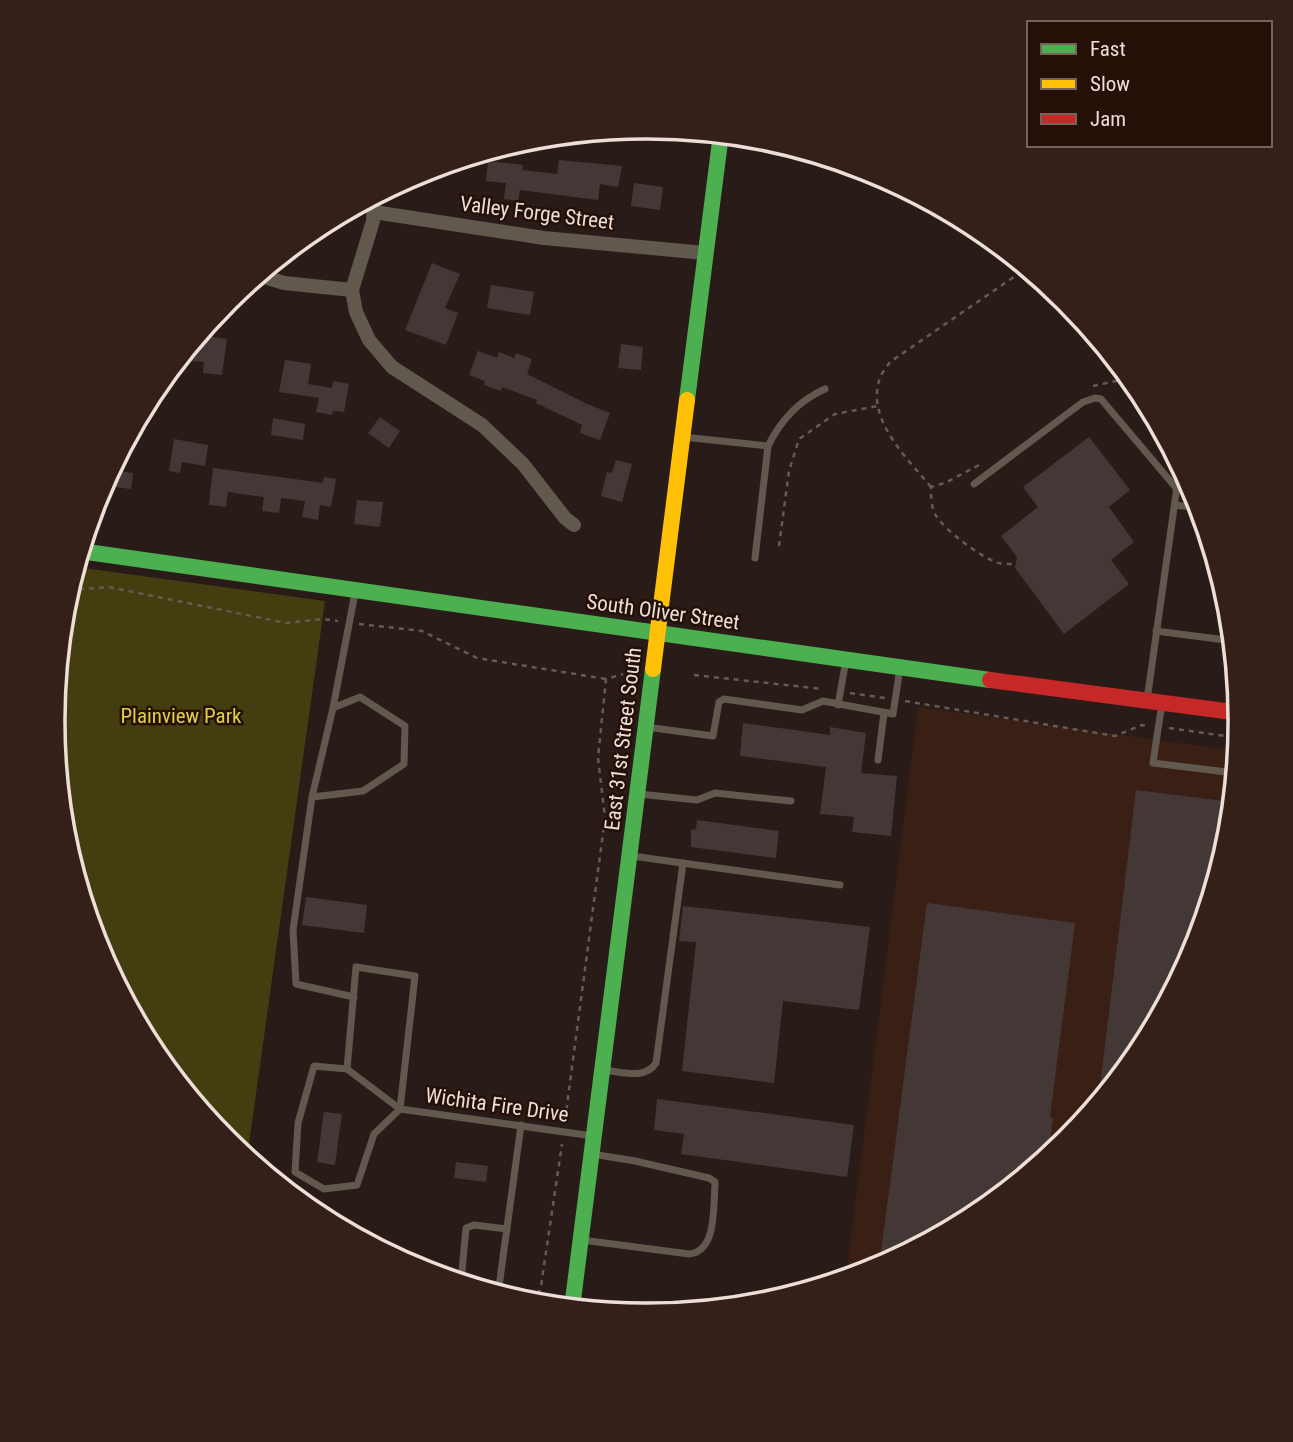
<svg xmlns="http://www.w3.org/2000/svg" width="1293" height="1442" viewBox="0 0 1293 1442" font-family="'Roboto Condensed',sans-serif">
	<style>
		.built { fill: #3a1f15 }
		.green { fill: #433d0f }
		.building { fill: #433836 }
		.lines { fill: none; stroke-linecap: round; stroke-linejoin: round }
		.path { stroke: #645b54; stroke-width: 2.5; stroke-dasharray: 5 5; stroke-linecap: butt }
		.lane { stroke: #61584e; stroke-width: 7 }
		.street { stroke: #61584e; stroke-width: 14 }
		.fast { stroke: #4caf50; stroke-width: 16 }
		.slow { stroke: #ffc107; stroke-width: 16 }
		.jam { stroke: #c62828; stroke-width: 16 }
		.labels { text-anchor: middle; stroke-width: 5; stroke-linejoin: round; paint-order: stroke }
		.street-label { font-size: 21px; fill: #eeded8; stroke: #251008 }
		.park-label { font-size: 21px; fill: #dfd142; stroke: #251008 }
		.rim { fill: none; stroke: #eeded8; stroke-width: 3.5 }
	</style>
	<rect width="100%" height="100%" fill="#291c18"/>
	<!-- built -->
	<polygon class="built" points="918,707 1238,751 1229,837 1195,949 1140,1051 1066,1141 976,1215 873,1270 846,1278"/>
	<!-- green -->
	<polygon class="green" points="76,567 325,601 247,1158 226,1141 152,1051 98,948 64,837 53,721 64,605"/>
	<!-- building -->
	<g class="building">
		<polygon points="559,160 622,166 618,187 600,184 598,200 520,190 518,201 504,199 506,183 486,181 488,161 523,165 522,170 557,174"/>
		<polygon points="634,183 663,187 660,210 631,206"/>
		<polygon points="432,263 460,274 445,308 458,313 446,345 405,330"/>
		<polygon points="491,285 534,292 530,315 487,308"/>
		<polygon points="206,336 227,339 222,375 203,373 204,362 191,361 193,342 205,342"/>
		<polygon points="621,344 643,347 641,370 618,368"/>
		<polygon points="478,351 497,358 499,352 514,358 516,353 532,359 527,374 587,404 610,413 600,440 580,433 582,425 536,403 537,400 502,387 501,391 484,385 485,381 469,375"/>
		<polygon points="285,360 311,364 308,384 332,388 333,381 349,384 344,412 333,411 332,415 316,412 319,398 279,392"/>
		<polygon points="380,417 400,431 389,448 368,433"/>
		<polygon points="273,418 305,424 303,440 271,435"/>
		<polygon points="1089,437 1130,490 1109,507 1134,542 1111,560 1129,584 1064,634 1015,568 1017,557 1001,536 1038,507 1023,487"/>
		<polygon points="174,439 208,445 205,466 182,462 180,473 169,471"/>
		<polygon points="616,460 632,464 622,502 601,496 607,472 612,473"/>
		<polygon points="213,468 323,483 324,477 336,479 331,507 320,505 318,520 302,517 305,501 281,498 279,513 262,511 264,497 228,492 226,507 209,505"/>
		<polygon points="111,470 133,473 131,489 106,486"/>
		<polygon points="357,500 383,502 380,527 354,524"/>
		<polygon points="743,723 830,735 830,727 866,733 861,773 897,776 891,836 852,832 854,817 820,814 826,767 740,756"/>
		<polygon points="1136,790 1232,802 1229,837 1195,949 1140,1051 1098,1103"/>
		<polygon points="697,820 779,831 776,858 691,847 691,830 696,829"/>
		<polygon points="306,897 367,905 364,933 302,925"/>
		<polygon points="927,903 1075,923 1050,1117 1053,1118 1048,1156 976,1215 879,1267"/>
		<polygon points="683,906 870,927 859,1010 783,1001 774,1083 682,1071 696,942 679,941"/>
		<polygon points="657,1099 854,1125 847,1177 681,1154 684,1134 654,1130"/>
		<polygon points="324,1112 342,1114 335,1165 317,1162"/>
		<polygon points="456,1162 488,1166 486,1182 454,1178"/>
	</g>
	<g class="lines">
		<!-- path -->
		<g class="path">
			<polyline points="1093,386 1130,378"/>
			<path d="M 979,465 L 945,483 L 931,487 C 931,496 931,506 935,514 C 943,529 979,556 996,562 C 1000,564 1007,564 1012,564"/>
			<path d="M 931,487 C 908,459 867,421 879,381 C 880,375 886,368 890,362 L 1027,268"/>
			<polyline points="779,546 789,471 799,439 835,414 878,406"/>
			<polyline points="69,590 109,587 286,623 322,619 338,621"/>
			<polyline points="359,624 422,631 477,658 606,679"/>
			<polyline points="694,675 823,689"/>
			<polyline points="850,693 885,698"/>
			<polyline points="905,701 1115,736 1142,725 1149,726"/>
			<polyline points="1169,728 1239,738"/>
			<polyline points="565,1120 605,818 598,758 606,679 623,674"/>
			<polyline points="535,1304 541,1286 562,1144"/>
		</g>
		<!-- lane -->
		<g class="lane">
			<polyline points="683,437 768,446 755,558"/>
			<path d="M 768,446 C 781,420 798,401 825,389"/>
			<polyline points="974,484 1083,402 1095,398 1101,399 1177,489"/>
			<polyline points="1175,505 1200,508"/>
			<polyline points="1156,631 1233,641"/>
			<polyline points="1147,700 1180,465"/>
			<polyline points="1162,703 1153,763 1235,773"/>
			<polyline points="838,705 846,660"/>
			<polyline points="646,727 713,736 719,702 724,699 802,710 823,701 893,714 900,668"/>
			<polyline points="878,760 884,713"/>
			<polyline points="639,794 697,800 715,793 791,801"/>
			<polyline points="312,797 333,708"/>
			<polyline points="632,856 840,885"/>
			<polygon points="356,967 415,976 400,1109 347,1069"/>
			<polyline points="354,997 296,984 293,930 312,797 363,791 404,764 405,726 360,697 333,708 355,593"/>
			<polyline points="347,1069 314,1066 298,1123 295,1172 324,1189 357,1185 374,1134 400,1109 593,1136"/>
			<path d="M 604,1070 C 622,1072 645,1080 656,1063 L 683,863"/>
			<path d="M 582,1240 L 689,1254 C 717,1251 713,1208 715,1186 L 715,1182 L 709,1178 L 635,1161 L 592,1154"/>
			<polyline points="461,1282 466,1228 474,1225 507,1229"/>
			<polyline points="498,1294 521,1125"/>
		</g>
		<!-- street -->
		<g class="street">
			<polyline points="374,196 373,221 352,290 356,312 369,340 392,367 482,425 523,464 565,518 574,525"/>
			<polyline points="374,212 544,238 705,253"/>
			<polyline points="258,275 284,283 352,290"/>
		</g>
		<!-- fast -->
		<g class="fast">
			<polyline points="687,400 721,134"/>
			<polyline points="80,551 990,680"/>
			<polyline points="572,1308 653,669"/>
		</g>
		<!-- slow -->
		<polyline class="slow" points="653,669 687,400"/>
		<!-- jam -->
		<polyline class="jam" points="990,680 1240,713"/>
	</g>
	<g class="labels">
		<!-- street labels -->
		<g class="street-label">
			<text transform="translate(537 213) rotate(7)" y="7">Valley Forge Street</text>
			<text transform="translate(663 612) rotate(8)" y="7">South Oliver Street</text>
			<text transform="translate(623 739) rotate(-83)" y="7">East 31st Street South</text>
			<text transform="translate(497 1105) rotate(8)" y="7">Wichita Fire Drive</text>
		</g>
		<!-- park labels -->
		<g class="park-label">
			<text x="181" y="723">Plainview Park</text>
		</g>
	</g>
	<!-- crop -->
	<path d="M0 0H1293V1442H0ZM646 139H647A581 581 0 0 1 1228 720V722A581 581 0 0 1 647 1303H646A581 581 0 0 1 65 722V720A581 581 0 0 1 646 139Z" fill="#352019" fill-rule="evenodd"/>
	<path class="rim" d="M646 139H647A581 581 0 0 1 1228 720V722A581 581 0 0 1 647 1303H646A581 581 0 0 1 65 722V720A581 581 0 0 1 646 139Z"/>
	<!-- legend -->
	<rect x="1027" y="21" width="245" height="126" fill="#251008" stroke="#75625b" stroke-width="2"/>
	<rect x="1041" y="44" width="35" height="10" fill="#4caf50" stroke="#75625b" stroke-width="2"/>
	<text x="1090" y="56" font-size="21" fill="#eeded8">Fast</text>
	<rect x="1041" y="79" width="35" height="10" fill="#ffc107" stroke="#75625b" stroke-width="2"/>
	<text x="1090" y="91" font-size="21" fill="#eeded8">Slow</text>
	<rect x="1041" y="114" width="35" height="10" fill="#c62828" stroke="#75625b" stroke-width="2"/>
	<text x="1090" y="126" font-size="21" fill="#eeded8">Jam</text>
</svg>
